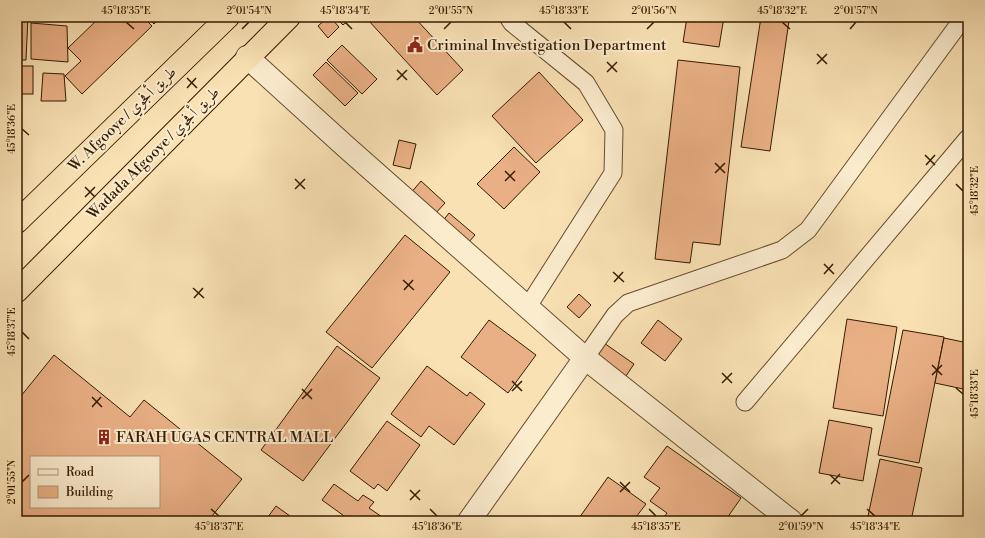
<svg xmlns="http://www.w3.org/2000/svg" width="985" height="538" viewBox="0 0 985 538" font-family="'Libre Bodoni',Amiri,serif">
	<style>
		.building { fill: #eab085; stroke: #351b00; fill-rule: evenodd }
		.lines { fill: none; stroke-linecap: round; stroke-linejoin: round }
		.service-casing { stroke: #664c2d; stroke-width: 19 }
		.minor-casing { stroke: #664c2d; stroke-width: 24 }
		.trunk-casing { stroke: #351b00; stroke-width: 24 }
		.service { stroke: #fbecce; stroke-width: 17 }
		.minor { stroke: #fbecce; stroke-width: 22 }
		.trunk { stroke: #f9e1b4; stroke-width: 22 }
		.ticks { fill: none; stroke: #351b00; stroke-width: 1.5 }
		.labels { text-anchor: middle; stroke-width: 4; stroke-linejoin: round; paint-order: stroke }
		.poi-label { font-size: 15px; fill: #351b00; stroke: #fbecce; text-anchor: start }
		.street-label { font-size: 15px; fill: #351b00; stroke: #fbecce }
		.neatline { fill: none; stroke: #351b00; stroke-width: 1.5 }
		.ticks-label { font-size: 10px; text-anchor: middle; fill: #351b00 }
	</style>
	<rect width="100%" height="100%" fill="#f9e1b4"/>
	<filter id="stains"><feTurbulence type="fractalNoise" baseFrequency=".005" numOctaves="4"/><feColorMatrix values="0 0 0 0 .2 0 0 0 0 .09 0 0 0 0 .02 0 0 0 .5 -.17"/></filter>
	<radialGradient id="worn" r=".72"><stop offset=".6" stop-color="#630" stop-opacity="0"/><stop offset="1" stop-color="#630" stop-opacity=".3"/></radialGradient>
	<!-- building -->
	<g class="building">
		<polygon points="17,17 28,17 26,60 17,60"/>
		<polygon points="100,17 143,17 152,26 82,94 65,76 81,61 68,48"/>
		<polygon points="147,17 161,17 154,24"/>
		<polygon points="328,17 330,17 339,27 328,38 318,26"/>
		<polygon points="335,17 352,17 343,25"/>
		<polygon points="371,17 414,17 463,70 437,95 368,20"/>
		<polygon points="687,17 724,17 719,47 683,42"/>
		<polygon points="761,17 789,21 770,151 741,147"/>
		<polygon points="31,23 67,26 68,62 31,59"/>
		<polygon points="342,45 377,79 362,94 327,60"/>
		<polygon points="678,60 740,67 720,245 693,242 690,263 655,259"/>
		<polygon points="326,62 358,93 345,106 313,75"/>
		<rect x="17" y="66" width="16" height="28"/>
		<polygon points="539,72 583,120 536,163 492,116"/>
		<polygon points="43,73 64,74 66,101 41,101"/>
		<polygon points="399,140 416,144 410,169 393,165"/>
		<polygon points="514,147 540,172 504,209 477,184"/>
		<polygon points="421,181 445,203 434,215 410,194"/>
		<polygon points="449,213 475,235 468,243 442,222"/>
		<polygon points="405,235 450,272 372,368 326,332"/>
		<polygon points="579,294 591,305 579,318 567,307"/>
		<polygon points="847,319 897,327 883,416 833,408"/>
		<polygon points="489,320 536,355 508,393 461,357"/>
		<polygon points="658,320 682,339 665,361 641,343"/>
		<polygon points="903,330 944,337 919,463 878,455"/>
		<polygon points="944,338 968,343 968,390 935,383"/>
		<polygon points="604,343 634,364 626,376 596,354"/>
		<polygon points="337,346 380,378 303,481 261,450"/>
		<path d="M 54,355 L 130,417 L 144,400 L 242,479 L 208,521 L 17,520 L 17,401 ZM 31,457 L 159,457 L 159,507 L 31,507 Z"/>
		<polygon points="427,366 467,396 470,392 485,404 454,445 429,426 421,437 391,414"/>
		<polygon points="829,420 872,428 863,481 819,473"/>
		<polygon points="387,421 420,445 387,491 378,484 374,489 350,471"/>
		<polygon points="667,446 741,498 725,521 661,521 667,513 650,501 660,488 644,477"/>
		<polygon points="880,459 922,468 911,521 867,521"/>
		<polygon points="608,477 646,504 633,521 577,521"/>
		<polygon points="334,484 358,501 363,495 374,502 369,508 388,521 351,521 322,500"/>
		<polygon points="276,506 297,521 265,521"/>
	</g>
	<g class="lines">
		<defs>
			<g id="service">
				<polyline points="508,17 512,23 586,83 614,130 613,173 527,308"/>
				<polyline points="585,358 615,315 628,303 782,250 808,230 964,17"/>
				<polyline points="745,402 968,138"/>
			</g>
			<g id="minor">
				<polyline points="247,57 345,146 585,358 791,521"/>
				<polyline points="469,521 585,358"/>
			</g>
			<g id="trunk">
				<polyline points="17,222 228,17"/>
				<polyline points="17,291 289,17"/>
			</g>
		</defs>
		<!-- service casing -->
		<use href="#service" class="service-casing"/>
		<!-- minor casing -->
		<use href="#minor" class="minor-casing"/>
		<!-- trunk casing -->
		<use href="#trunk" class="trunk-casing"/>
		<!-- service -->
		<use href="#service" class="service"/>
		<!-- minor -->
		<use href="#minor" class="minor"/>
		<!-- trunk -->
		<use href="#trunk" class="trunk"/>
	</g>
	<!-- ticks -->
	<path class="ticks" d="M 126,22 L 134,29M 345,22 L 352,29M 564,22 L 571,29M 782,22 L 790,29M 242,29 L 249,22M 444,29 L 451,22M 647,29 L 654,22M 850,29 L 856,22M 817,54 L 827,64M 607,62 L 617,72M 817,64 L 827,54M 397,70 L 407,80M 607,72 L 617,62M 187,78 L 197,88M 397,80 L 407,70M 187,88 L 196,78M 22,129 L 29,135M 925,155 L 935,165M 715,163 L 725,173M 926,165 L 935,155M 505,171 L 515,181M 715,173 L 725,163M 295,179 L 305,189M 505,181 L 515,171M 956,184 L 963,191M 85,187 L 95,197M 295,189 L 305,179M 85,197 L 95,187M 824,264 L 834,274M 613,272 L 624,282M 824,274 L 833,264M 403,280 L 414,290M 614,282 L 623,272M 193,288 L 204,298M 404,290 L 413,280M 194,298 L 203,288M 22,332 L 29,339M 932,365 L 942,375M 722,373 L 732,383M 932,375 L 942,365M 512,381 L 522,391M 722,383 L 732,373M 956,388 L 963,394M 302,389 L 312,399M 512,391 L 522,381M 92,397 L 102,407M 302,399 L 312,389M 92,407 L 101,397M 830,475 L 840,484M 22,482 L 29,475M 620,482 L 630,492M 831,484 L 840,474M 410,490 L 420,500M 620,492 L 630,482M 410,500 L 420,490M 211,509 L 219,516M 430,509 L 437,516M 649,509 L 656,516M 867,509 L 875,516M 801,516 L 808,509"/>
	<!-- icons -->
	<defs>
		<symbol id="civic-bare" viewBox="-9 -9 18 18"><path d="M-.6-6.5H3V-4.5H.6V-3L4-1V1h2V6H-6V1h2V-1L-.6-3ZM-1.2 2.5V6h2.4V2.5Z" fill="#8f2418" stroke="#fbecce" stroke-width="2.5" paint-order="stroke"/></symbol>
		<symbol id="building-bare" viewBox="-9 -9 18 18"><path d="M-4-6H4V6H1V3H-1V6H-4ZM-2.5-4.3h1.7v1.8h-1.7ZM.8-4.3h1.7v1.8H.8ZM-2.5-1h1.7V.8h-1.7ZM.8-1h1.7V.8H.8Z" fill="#8f2418" stroke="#fbecce" stroke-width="2.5" paint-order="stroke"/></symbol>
	</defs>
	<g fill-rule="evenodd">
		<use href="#civic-bare" x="404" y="34" width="22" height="22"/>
		<use href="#building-bare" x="93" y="426" width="22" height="22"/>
	</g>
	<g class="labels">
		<!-- poi labels -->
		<g class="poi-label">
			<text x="427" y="50">Criminal Investigation Department</text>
			<text x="116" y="442">FARAH UGAS CENTRAL MALL</text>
		</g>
		<!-- street labels -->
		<g class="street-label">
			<text transform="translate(122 119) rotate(-44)" y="5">W. Afgooye / طريق أفجوي</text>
			<text transform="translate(153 153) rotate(-45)" y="5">Wadada Afgooye / طريق أفجوي</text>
		</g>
	</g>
	<!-- margin -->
	<rect width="985" height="538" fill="none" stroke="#f9e1b4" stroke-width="44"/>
	<!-- legend -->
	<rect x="30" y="456" width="130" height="52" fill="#fbecce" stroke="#ac987c"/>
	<rect x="38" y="469" width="20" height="6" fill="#fbecce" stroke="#ac987c"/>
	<text x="66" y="476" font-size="12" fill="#351b00">Road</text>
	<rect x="38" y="486" width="20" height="12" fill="#eab085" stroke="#ac987c"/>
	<text x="66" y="496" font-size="12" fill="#351b00">Building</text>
	<rect x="22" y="22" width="941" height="494" class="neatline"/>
	<g class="ticks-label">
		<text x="126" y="14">45°18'35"E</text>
		<text x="249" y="14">2°01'54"N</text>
		<text x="345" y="14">45°18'34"E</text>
		<text x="451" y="14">2°01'55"N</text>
		<text x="564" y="14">45°18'33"E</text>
		<text x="654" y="14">2°01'56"N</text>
		<text x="782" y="14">45°18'32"E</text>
		<text x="856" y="14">2°01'57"N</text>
		<text transform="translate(11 129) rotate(-90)" y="4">45°18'36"E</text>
		<text transform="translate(974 191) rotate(-90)" y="4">45°18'32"E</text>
		<text transform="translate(11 332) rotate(-90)" y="4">45°18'37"E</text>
		<text transform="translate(974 394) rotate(-90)" y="4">45°18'33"E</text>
		<text transform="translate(11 482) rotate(-90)" y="4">2°01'55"N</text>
		<text x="219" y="530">45°18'37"E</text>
		<text x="437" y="530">45°18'36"E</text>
		<text x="656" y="530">45°18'35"E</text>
		<text x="801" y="530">2°01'59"N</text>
		<text x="875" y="530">45°18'34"E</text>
	</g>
	<rect width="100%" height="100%" filter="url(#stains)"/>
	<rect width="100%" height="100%" fill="url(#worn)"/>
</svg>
